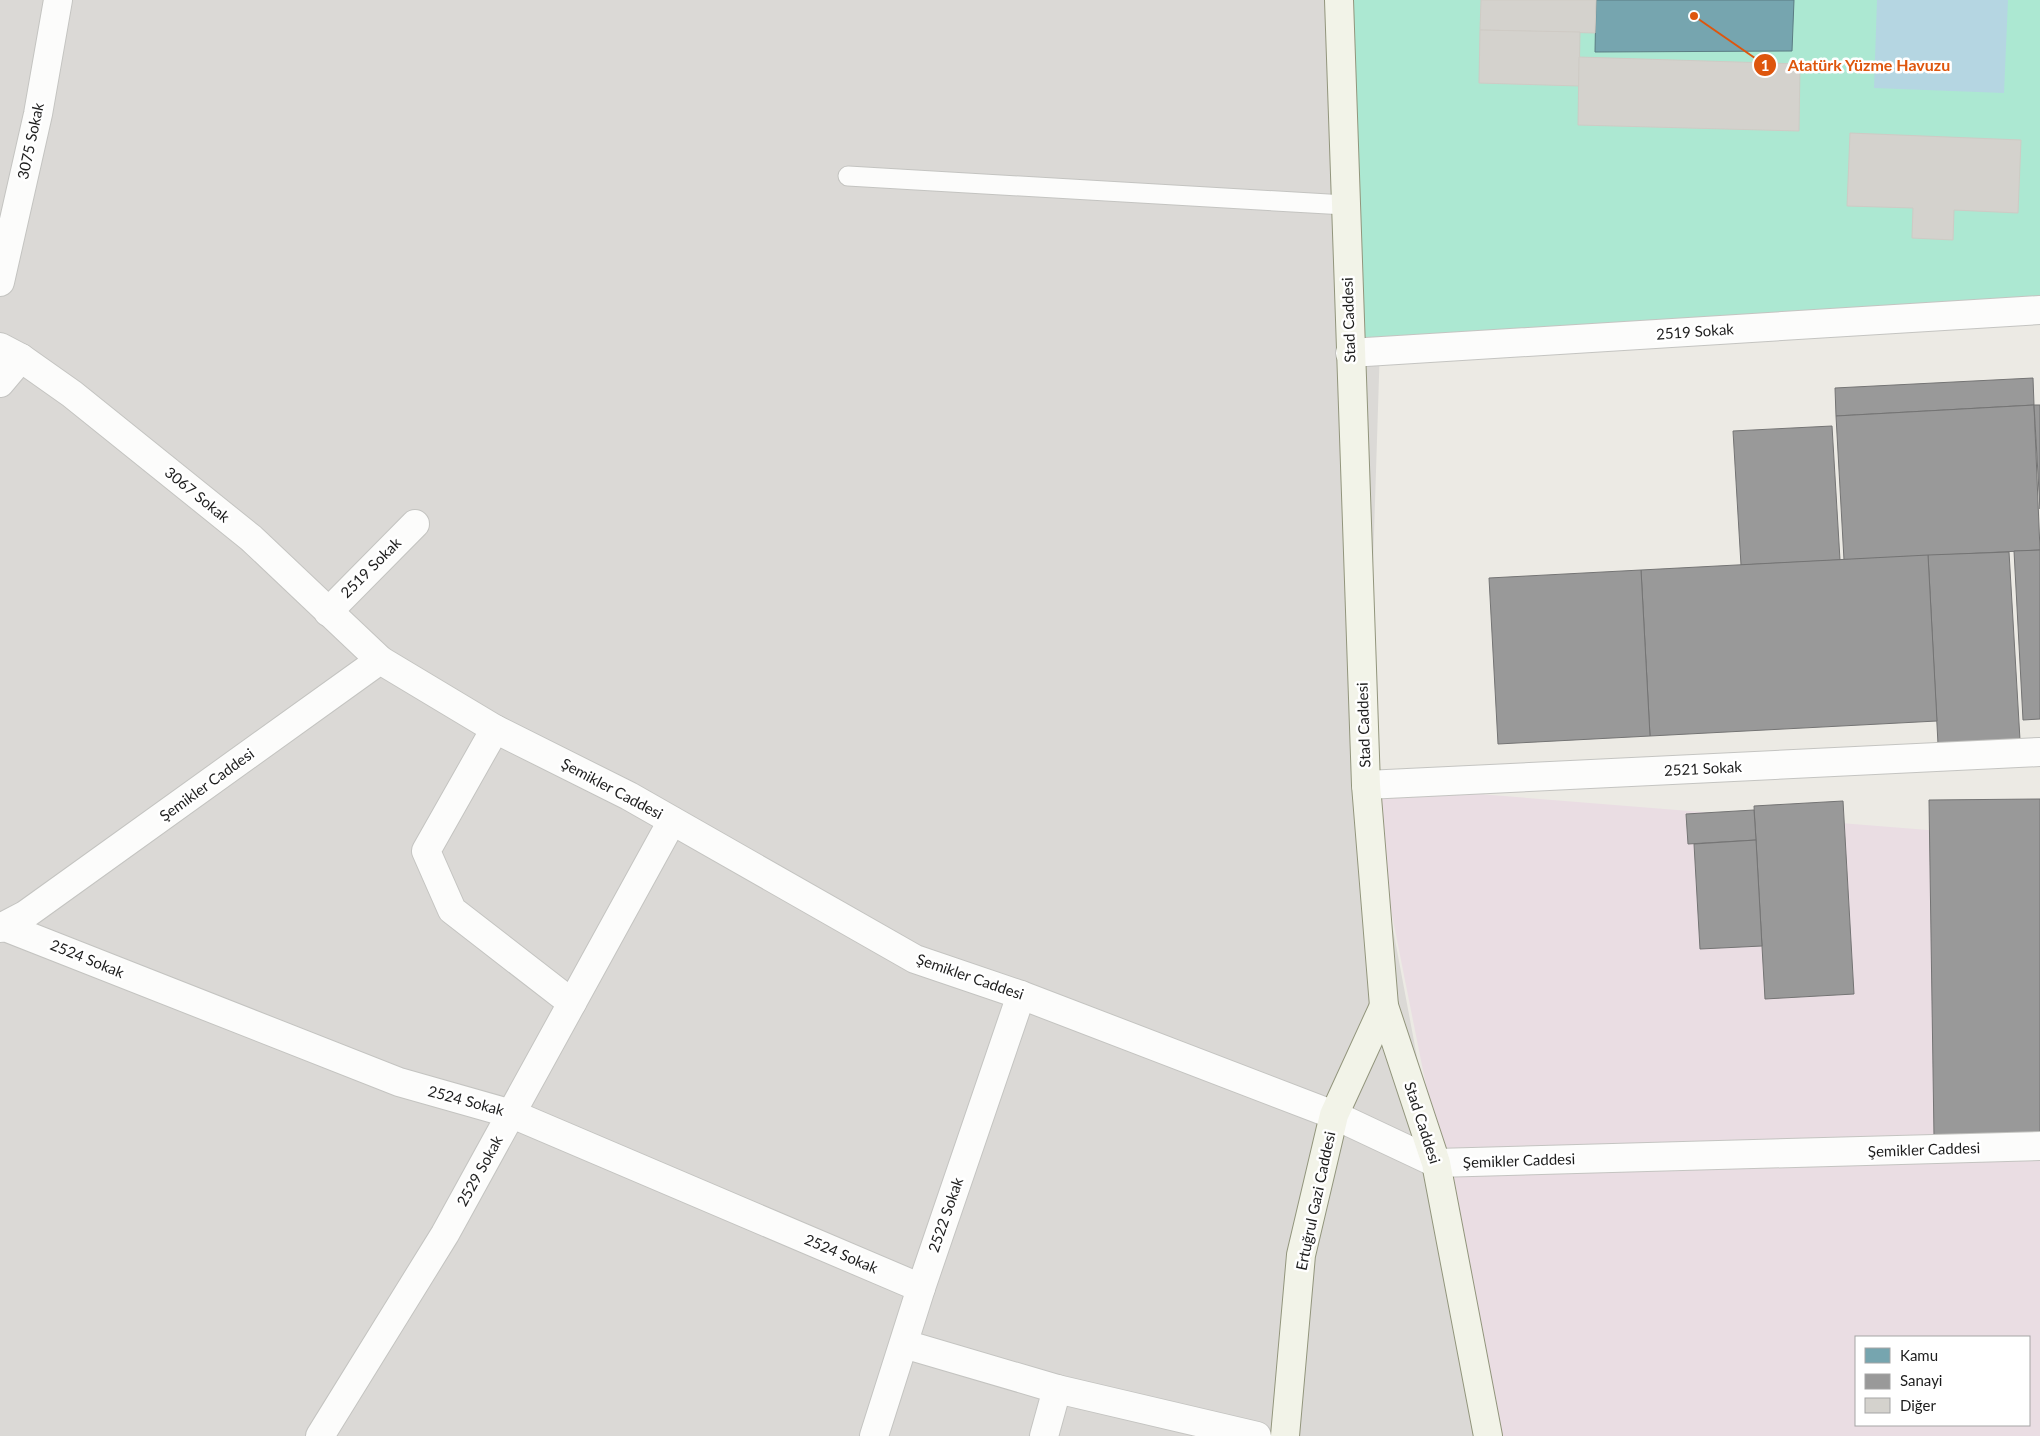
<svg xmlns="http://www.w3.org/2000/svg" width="2040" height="1436" viewBox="0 0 2040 1436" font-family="Lato,sans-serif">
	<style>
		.residential { fill: #dbd9d6 }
		.industrial { fill: #eadde3; fill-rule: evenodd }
		.pitch { fill: #ace8d2 }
		.water { fill: #b5d6e2 }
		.public { fill: #76a5af; stroke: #5b7c83 }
		.industry { fill: #999; stroke: #747474 }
		.building { fill: #d4d2cd; stroke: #cfcbc5 }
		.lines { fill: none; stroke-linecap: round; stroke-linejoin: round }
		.lane-casing { stroke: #c4c4c1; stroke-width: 21 }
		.street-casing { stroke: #c4c4c1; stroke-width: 30 }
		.secondary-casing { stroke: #92957c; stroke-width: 30 }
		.lane { stroke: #fcfcfb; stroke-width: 19 }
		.street { stroke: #fcfcfb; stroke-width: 28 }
		.secondary { stroke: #f2f3e8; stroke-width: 28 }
		.labels { text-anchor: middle; stroke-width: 5; stroke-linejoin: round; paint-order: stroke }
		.street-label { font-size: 15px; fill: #1d1d1d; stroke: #fff }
		.leader { fill: none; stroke: #de560d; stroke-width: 2 }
		.callout-dot { fill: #de560d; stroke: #fff; stroke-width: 2 }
		.mark-label { font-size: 15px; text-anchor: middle; font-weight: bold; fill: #fff }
		.callout-label { font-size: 16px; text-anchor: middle; font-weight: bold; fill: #de560d; stroke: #fff; stroke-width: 5; stroke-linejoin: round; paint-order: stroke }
	</style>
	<rect width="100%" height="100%" fill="#eceae4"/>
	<!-- residential -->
	<polygon class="residential" points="0,0 1391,0 1366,785 1488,1436 0,1436"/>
	<!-- industrial -->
	<path class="industrial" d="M 1366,785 L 2040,839 L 2040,1436 L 1496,1436 ZM 1856,1337 L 2029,1337 L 2029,1425 L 1856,1425 Z"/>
	<!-- pitch -->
	<polygon class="pitch" points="1347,0 2040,0 2040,306 1350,353"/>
	<!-- water -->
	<polygon class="water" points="1877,0 2008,0 2004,93 1874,88"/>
	<!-- public -->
	<polygon class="public" points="1596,0 1794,0 1792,51 1595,52"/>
	<!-- industry -->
	<g class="industry">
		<polygon points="2033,378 2034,405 1836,416 1835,388"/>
		<polygon points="2034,405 2040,550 1844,560 1836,416"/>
		<polygon points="2034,405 2040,405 2040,509"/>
		<polygon points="1832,426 1840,560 1741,565 1733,431"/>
		<polygon points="2040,550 2040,719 2023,720 2014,551"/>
		<polygon points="2009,552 2020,740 1938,744 1928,555"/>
		<polygon points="1928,555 1937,721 1650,736 1641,570"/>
		<polygon points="1641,570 1650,736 1498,744 1489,578"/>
		<polygon points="2040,799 2040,1136 1934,1137 1929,800"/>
		<polygon points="1843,801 1854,994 1765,999 1754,806"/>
		<polygon points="1754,810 1756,840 1688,844 1686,814"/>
		<polygon points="1756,840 1762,946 1700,949 1694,844"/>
	</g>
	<!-- building -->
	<g class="building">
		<polygon points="1481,0 1596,0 1595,33 1480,30"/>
		<polygon points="1480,30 1580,32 1579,86 1479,83"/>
		<polygon points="1579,57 1800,64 1799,131 1578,125"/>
		<polygon points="1850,133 2021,140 2018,213 1954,210 1953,240 1912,238 1913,208 1847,206"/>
	</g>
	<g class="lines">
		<defs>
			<polyline id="lane" points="848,176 1345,205"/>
			<g id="street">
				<polyline points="0,282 38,114 58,0"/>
				<polyline points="0,347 21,358 72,394 251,538 380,660"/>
				<polyline points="1350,353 2040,310"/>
				<polyline points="0,383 21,358"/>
				<polyline points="328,612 415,524"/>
				<polyline points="495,729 426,851 452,910 572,1003"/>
				<polyline points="1366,785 2040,752"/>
				<polyline points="5,927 399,1082 512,1114 921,1288"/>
				<polyline points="0,928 25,915 380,660 495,729 629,796 915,959 1021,995 1334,1115 1436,1163 2040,1146"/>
				<polyline points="904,1344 1057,1389 1257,1436"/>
				<polyline points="320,1436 445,1234 672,821"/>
				<polyline points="874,1436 921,1288 1021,995"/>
				<polyline points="1044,1436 1057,1389"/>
			</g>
			<g id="secondary">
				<polyline points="1339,0 1366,785 1384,1006 1436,1163 1488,1436"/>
				<polyline points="1285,1436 1301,1255 1334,1115 1384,1006"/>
			</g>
		</defs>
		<!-- lane casing -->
		<use href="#lane" class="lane-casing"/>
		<!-- street casing -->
		<use href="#street" class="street-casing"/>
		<!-- secondary casing -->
		<use href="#secondary" class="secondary-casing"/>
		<!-- lane -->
		<use href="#lane" class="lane"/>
		<!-- street -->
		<use href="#street" class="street"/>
		<!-- secondary -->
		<use href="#secondary" class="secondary"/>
	</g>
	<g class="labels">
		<!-- street labels -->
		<g class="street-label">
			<text transform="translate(31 141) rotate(-78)" y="5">3075 Sokak</text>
			<text transform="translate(1349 320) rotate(-92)" y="5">Stad Caddesi</text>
			<text transform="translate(1695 332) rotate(-4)" y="5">2519 Sokak</text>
			<text transform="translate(197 495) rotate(39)" y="5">3067 Sokak</text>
			<text transform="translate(371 568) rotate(-45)" y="5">2519 Sokak</text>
			<text transform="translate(1364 725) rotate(-92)" y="5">Stad Caddesi</text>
			<text transform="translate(1703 769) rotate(-3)" y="5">2521 Sokak</text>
			<text transform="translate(207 785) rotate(-36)" y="5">Şemikler Caddesi</text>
			<text transform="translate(612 789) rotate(28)" y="5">Şemikler Caddesi</text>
			<text transform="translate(87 959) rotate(22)" y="5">2524 Sokak</text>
			<text transform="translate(970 977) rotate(19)" y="5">Şemikler Caddesi</text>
			<text transform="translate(466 1101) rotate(15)" y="5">2524 Sokak</text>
			<text transform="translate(1422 1123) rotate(72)" y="5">Stad Caddesi</text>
			<text transform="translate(1924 1150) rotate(-2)" y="5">Şemikler Caddesi</text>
			<text transform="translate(1519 1161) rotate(-2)" y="5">Şemikler Caddesi</text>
			<text transform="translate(480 1171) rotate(-61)" y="5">2529 Sokak</text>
			<text transform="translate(1316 1201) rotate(-78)" y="5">Ertuğrul Gazi Caddesi</text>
			<text transform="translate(946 1215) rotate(-71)" y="5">2522 Sokak</text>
			<text transform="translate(841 1254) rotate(23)" y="5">2524 Sokak</text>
		</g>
	</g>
	<!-- callouts -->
	<path class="leader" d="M1694 16L1765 65"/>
	<g class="callout-dot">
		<circle cx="1694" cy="16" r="5"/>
		<circle cx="1765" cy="65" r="12"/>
	</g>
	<g class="mark-label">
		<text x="1765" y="71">1</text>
	</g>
	<g class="callout-label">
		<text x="1869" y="71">Atatürk Yüzme Havuzu</text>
	</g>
	<!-- legend -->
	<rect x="1855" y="1336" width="175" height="90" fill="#ffffff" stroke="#a5a5a5"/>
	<rect x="1865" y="1348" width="25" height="15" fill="#76a5af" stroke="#a5a5a5"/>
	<text x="1900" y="1361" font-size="15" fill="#1d1d1d">Kamu</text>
	<rect x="1865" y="1374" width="25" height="15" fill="#999999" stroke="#a5a5a5"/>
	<text x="1900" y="1386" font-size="15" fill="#1d1d1d">Sanayi</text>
	<rect x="1865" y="1398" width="25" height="15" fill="#d4d2cd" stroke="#a5a5a5"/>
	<text x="1900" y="1411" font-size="15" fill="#1d1d1d">Diğer</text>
</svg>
